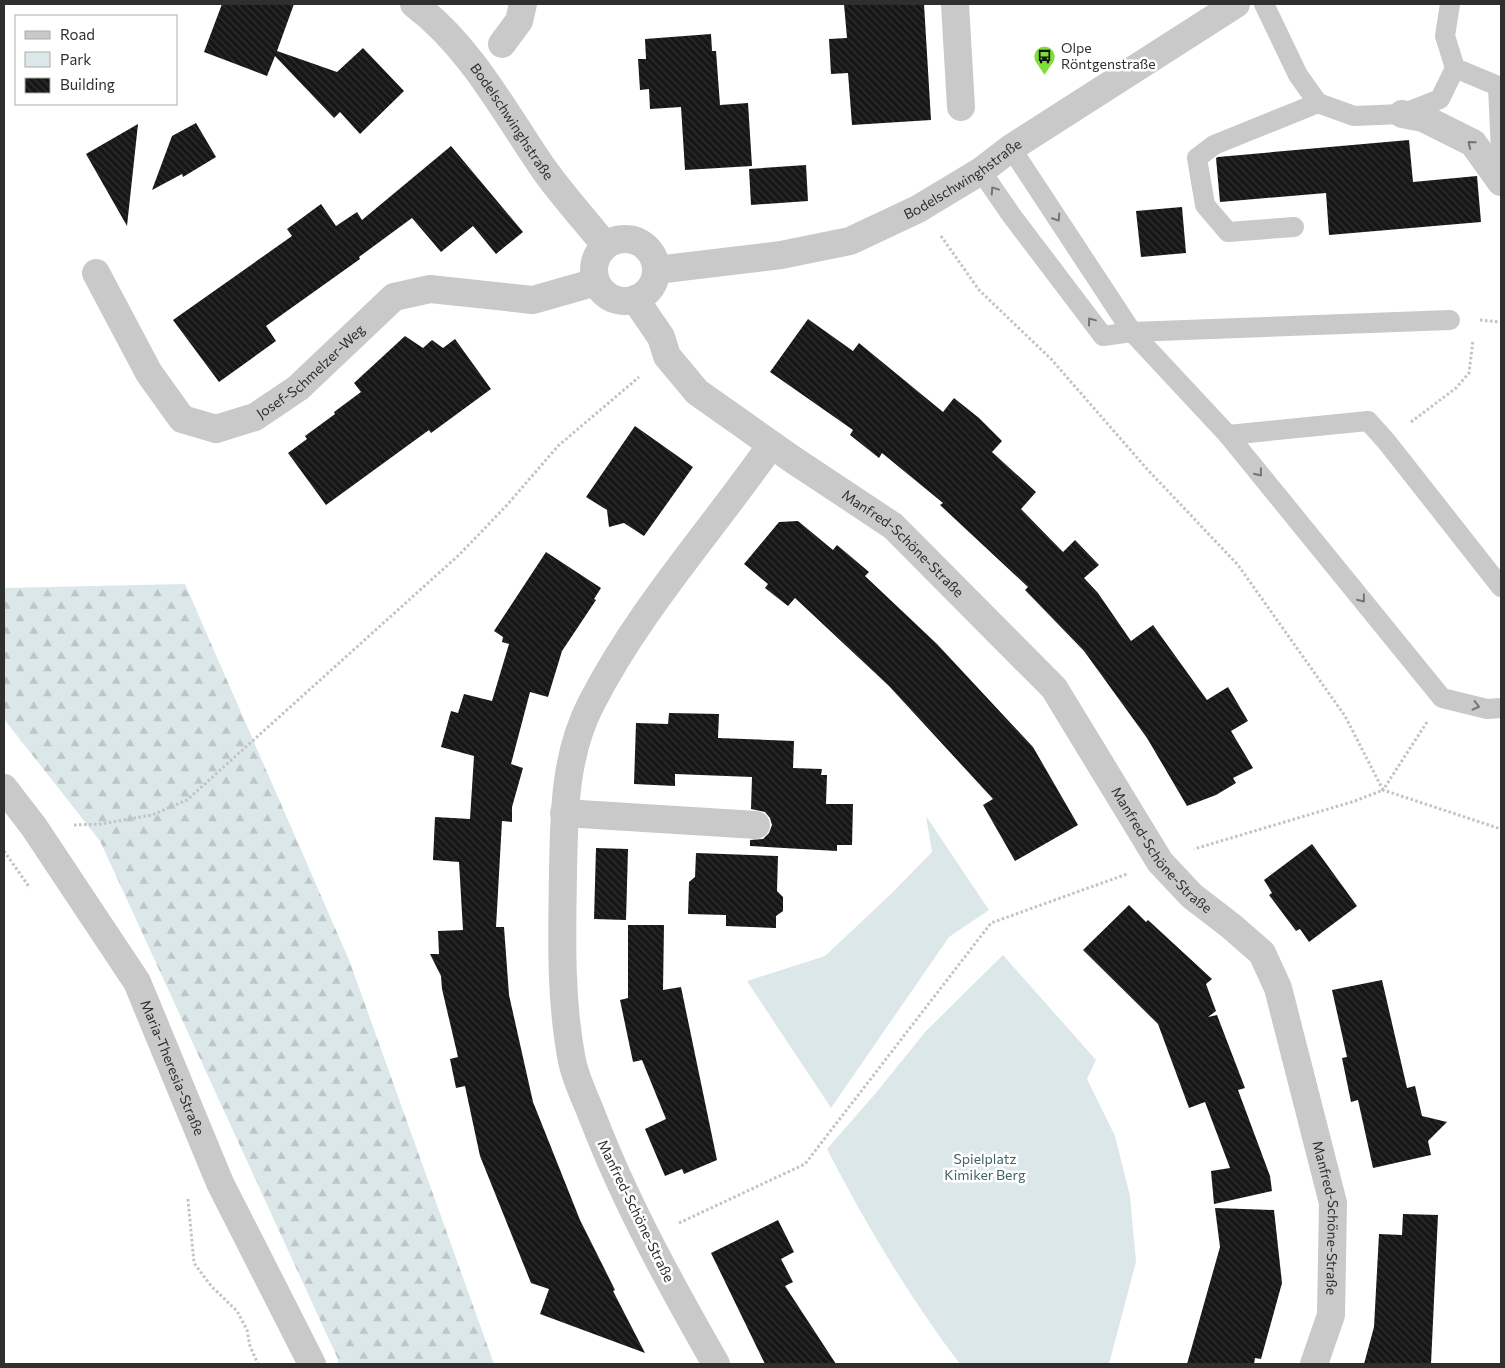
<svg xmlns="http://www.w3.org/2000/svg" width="1505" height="1368" viewBox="0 0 1505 1368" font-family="Commissioner,sans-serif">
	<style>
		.forest { fill: url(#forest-firs) }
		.park { fill: #dbe7e9 }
		.building { fill: url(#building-back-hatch) }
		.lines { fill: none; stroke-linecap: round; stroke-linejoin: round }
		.path { stroke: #c3c3c3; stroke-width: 3; stroke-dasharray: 2.5 2.5; stroke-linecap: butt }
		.service { stroke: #c9c9c9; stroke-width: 20 }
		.minor { stroke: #c9c9c9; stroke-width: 28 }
		.oneway { stroke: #747474 }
		.labels { text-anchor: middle; stroke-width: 5; stroke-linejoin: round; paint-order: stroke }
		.poi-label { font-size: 14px; fill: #2f2f2f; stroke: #fff; text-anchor: start }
		.street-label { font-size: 14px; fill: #2f2f2f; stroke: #fff }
		.park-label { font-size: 14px; fill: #3e626a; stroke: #fff }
	</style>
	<defs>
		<pattern id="forest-firs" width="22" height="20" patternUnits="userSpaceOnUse" patternTransform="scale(1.25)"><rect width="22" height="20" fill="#dbe7e9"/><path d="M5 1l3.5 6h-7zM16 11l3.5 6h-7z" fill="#bcc6c8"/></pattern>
		<pattern id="building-back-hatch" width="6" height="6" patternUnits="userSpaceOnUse" patternTransform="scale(1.25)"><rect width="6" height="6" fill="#161616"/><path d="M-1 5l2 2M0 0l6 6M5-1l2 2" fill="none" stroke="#303030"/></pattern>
	</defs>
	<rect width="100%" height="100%" fill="#fff"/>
	<!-- forest -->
	<polygon class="forest" points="185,584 349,960 494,1364 338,1364 338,1359 100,841 4,719 4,588"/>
	<!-- park -->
	<g class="park">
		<polygon points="926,816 989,910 949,937 831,1108 747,981 825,956 893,892 932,852"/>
		<path d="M 1003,955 L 1096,1060 L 1087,1079 L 1115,1136 L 1130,1196 L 1136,1262 L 1109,1364 L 960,1364 C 909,1297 865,1223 827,1149 L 875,1094 L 926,1031 Z"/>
	</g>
	<!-- building -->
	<g class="building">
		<polygon points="222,4 294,4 277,51 337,72 363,48 404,91 360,134 340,112 334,118 275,56 267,76 204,52"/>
		<polygon points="844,4 924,4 931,120 852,125 848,73 831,74 829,39 847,38"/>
		<polygon points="711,34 712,51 716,51 720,105 748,103 752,166 685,170 681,107 650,109 649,89 640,90 638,59 646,59 645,39"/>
		<polygon points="196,123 216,157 183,177 182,174 152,190 172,136"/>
		<polygon points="138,124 127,226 86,154"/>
		<polygon points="1409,140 1413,182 1477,176 1481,222 1329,235 1326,193 1220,202 1216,158 1218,157"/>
		<polygon points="451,146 523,232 496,254 473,226 441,252 412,218 359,257 360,259 266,326 276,341 219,382 173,320 292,236 287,229 321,204 336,226 357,212 362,220"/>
		<polygon points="806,165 808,201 751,205 749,169"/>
		<polygon points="1182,207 1186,253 1141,257 1136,211"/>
		<polygon points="808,319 853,351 859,343 943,412 954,398 979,418 1002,441 992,452 1036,492 1021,509 1063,552 1075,540 1099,565 1084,578 1098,593 1131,641 1153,625 1207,700 1228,687 1248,721 1231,731 1253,768 1233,778 1236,783 1216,795 1187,806 1147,738 1084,651 1025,590 1028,587 940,505 943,503 882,453 879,458 850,435 853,430 770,372"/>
		<polygon points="405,336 423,348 432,340 443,348 455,339 491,389 431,433 429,430 326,505 288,453 307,439 305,436 335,414 334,412 361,392 354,383"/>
		<polygon points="635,426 693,467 644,536 624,523 609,527 607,510 586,497"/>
		<polygon points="798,521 833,550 837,545 869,572 865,576 937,644 1033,747 1078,825 1015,861 983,805 993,799 889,686 795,598 788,606 765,588 768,584 744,564 779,522"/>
		<polygon points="546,552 601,588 594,599 596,600 562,651 548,697 530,692 511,764 523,768 512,807 512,822 502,821 496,927 504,927 509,995 533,1102 580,1220 615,1290 613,1291 645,1353 540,1314 549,1289 531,1283 480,1156 465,1086 456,1088 450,1059 458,1057 442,989 441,976 430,954 439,954 438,931 463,930 459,862 433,860 435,817 470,819 474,756 441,747 451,711 458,713 464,694 492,701 509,644 502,642 503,637 494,631"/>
		<polygon points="669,713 719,714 718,738 794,741 793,768 822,769 821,775 827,775 826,804 853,804 852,845 837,845 837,851 750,846 750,840 763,839 769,833 772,825 770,818 765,812 751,809 752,777 675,774 675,786 634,784 636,723 668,724"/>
		<polygon points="1312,844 1357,906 1309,942 1300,929 1296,931 1269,895 1272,893 1264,880"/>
		<polygon points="596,848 628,849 626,920 594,919"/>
		<polygon points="696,853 778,856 777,891 783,897 783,911 776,916 776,928 726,926 726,915 688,914 689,882 695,877"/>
		<polygon points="1129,905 1146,922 1148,920 1212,979 1206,984 1216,1011 1208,1017 1217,1015 1245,1088 1238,1090 1270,1176 1272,1191 1214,1204 1211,1171 1230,1168 1205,1102 1189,1108 1158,1024 1083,950"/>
		<polygon points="628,925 664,925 663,990 681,987 717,1160 684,1174 682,1169 665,1176 645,1129 666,1119 642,1060 633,1062 620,1000 628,998"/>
		<polygon points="1382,980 1407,1088 1415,1086 1422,1116 1447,1122 1428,1141 1431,1155 1373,1168 1358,1100 1351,1102 1342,1058 1347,1057 1332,990"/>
		<polygon points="1215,1208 1274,1210 1282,1283 1261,1359 1255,1358 1254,1364 1187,1364 1220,1247"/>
		<polygon points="1403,1214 1438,1215 1431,1364 1364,1364 1374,1327 1379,1234 1402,1235"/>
		<polygon points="778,1220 794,1252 781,1259 793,1282 785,1286 836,1364 765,1364 711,1253"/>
	</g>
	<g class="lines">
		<!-- path -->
		<g class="path">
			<polyline points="941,236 979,290 1051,359 1147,469 1238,565 1345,716 1383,790 1355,801 1194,849"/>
			<polyline points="1480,320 1501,322"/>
			<polyline points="1411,422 1456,388 1469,373 1473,340"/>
			<polyline points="1427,722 1383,790 1501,829"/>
			<polyline points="74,825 101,824 152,815 187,800 460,554 507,505 558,446 639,377"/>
			<polyline points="4,851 30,888"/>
			<polyline points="188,1199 194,1263 211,1286 237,1311 247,1330 250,1346 258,1364"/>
			<polyline points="679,1223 805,1164 991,923 1127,874"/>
		</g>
		<!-- service -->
		<g class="service">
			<polyline points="1264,4 1298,75 1318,103 1354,116 1402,114 1440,99 1455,68"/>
			<polyline points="1450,4 1445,36 1455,68 1498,86"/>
			<polyline points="1498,86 1501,152"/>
			<polyline points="981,171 1012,216 1103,336 1132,332 1011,148"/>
			<polyline points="1294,227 1228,232 1205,205 1197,158 1214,145 1318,103"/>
			<polyline points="1450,320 1132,332 1228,435 1368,421 1386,441 1501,587"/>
			<polyline points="1228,435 1442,698 1487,709 1501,708"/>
		</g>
		<!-- minor -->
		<g class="minor">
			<path id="s1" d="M 414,4 C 470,46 504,111 543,168 C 562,195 585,220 605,245"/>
			<polyline points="955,4 961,107"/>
			<polyline points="502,44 519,21 523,4"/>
			<polyline points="1402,114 1423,118 1473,143 1501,182"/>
			<circle cx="625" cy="270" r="31"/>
			<path id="s2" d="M 656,270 L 781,255 L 850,241 L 918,209 L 981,171 L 1011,148 L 1236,4"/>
			<path id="s3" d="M 96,273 L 149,373 L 182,419 L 216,429 L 255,417 L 298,388 L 394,297 L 430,289 L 533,300 L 596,282"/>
			<path id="s4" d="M 635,299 L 661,337 L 667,356 L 697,392 L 792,459 L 893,526 L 1054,688 L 1160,862 L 1192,896 L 1231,926 L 1262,953 L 1278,988 L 1333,1203 L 1331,1315 L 1314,1364"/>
			<path id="s5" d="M 4,788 L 34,827 L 137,982 L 220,1183 L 312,1364"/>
			<polyline points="564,813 756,825"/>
			<path d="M 716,1364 C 671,1285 626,1204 593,1118 C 586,1100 576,1080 572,1061 C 560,999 562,936 563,873 C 564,816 564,756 591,704 C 639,610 711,531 771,445"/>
		</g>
	</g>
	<!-- one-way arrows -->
	<defs><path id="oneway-chevron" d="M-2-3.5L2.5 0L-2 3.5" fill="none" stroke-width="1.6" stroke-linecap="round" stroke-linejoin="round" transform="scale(1.25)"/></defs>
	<g class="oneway">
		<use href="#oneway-chevron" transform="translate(1471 144) rotate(-140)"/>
		<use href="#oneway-chevron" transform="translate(994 190) rotate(-124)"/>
		<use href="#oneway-chevron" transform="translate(1057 218) rotate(57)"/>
		<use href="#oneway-chevron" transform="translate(1091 321) rotate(-127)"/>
		<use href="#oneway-chevron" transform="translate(1259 473) rotate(51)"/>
		<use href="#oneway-chevron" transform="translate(1362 599) rotate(51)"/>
		<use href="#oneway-chevron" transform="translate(1476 706) rotate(14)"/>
	</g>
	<!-- icons -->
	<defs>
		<symbol id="bus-pin" viewBox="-11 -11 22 30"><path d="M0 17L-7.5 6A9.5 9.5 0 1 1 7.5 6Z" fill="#7ee037" stroke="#fff"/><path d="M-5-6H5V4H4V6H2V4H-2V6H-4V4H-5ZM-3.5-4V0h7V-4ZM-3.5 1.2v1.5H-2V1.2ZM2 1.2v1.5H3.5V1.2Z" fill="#111"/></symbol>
	</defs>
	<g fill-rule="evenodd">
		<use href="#bus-pin" x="1032" y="44" width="25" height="34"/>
	</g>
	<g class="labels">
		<!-- poi labels -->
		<g class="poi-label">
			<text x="1061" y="53">Olpe<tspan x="1061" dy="16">Röntgenstraße</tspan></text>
		</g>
		<!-- street labels -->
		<g class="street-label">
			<text dy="5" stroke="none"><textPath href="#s1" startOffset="154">Bodelschwinghstraße</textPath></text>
			<text dy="5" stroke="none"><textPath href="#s2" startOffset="325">Bodelschwinghstraße</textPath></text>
			<text dy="5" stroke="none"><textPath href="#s3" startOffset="318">Josef-Schmelzer-Weg</textPath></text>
			<text dy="5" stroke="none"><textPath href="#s4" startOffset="369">Manfred-Schöne-Straße</textPath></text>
			<text dy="5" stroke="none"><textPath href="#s4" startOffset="774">Manfred-Schöne-Straße</textPath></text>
			<text dy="5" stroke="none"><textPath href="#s5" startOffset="328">Maria-Theresia-Straße</textPath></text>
			<text transform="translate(636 1211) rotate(64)" y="5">Manfred-Schöne-Straße</text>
			<text dy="5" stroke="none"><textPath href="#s4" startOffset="1194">Manfred-Schöne-Straße</textPath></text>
		</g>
		<!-- park labels -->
		<g class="park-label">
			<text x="985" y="1164">Spielplatz<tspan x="985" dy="16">Kimiker Berg</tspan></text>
		</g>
	</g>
	<!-- border -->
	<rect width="1505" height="1368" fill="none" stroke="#2f2f2f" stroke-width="10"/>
	<!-- legend -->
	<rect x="15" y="15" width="162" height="90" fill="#ffffff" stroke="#acacac"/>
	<rect x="25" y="31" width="25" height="8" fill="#c9c9c9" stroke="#acacac"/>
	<text x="60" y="40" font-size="15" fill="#2f2f2f">Road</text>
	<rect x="25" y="52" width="25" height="15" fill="#dbe7e9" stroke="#acacac"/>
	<text x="60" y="65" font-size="15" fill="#2f2f2f">Park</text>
	<rect x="25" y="78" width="25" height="15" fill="url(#building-back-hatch)" stroke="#acacac"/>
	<text x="60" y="90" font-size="15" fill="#2f2f2f">Building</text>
</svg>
